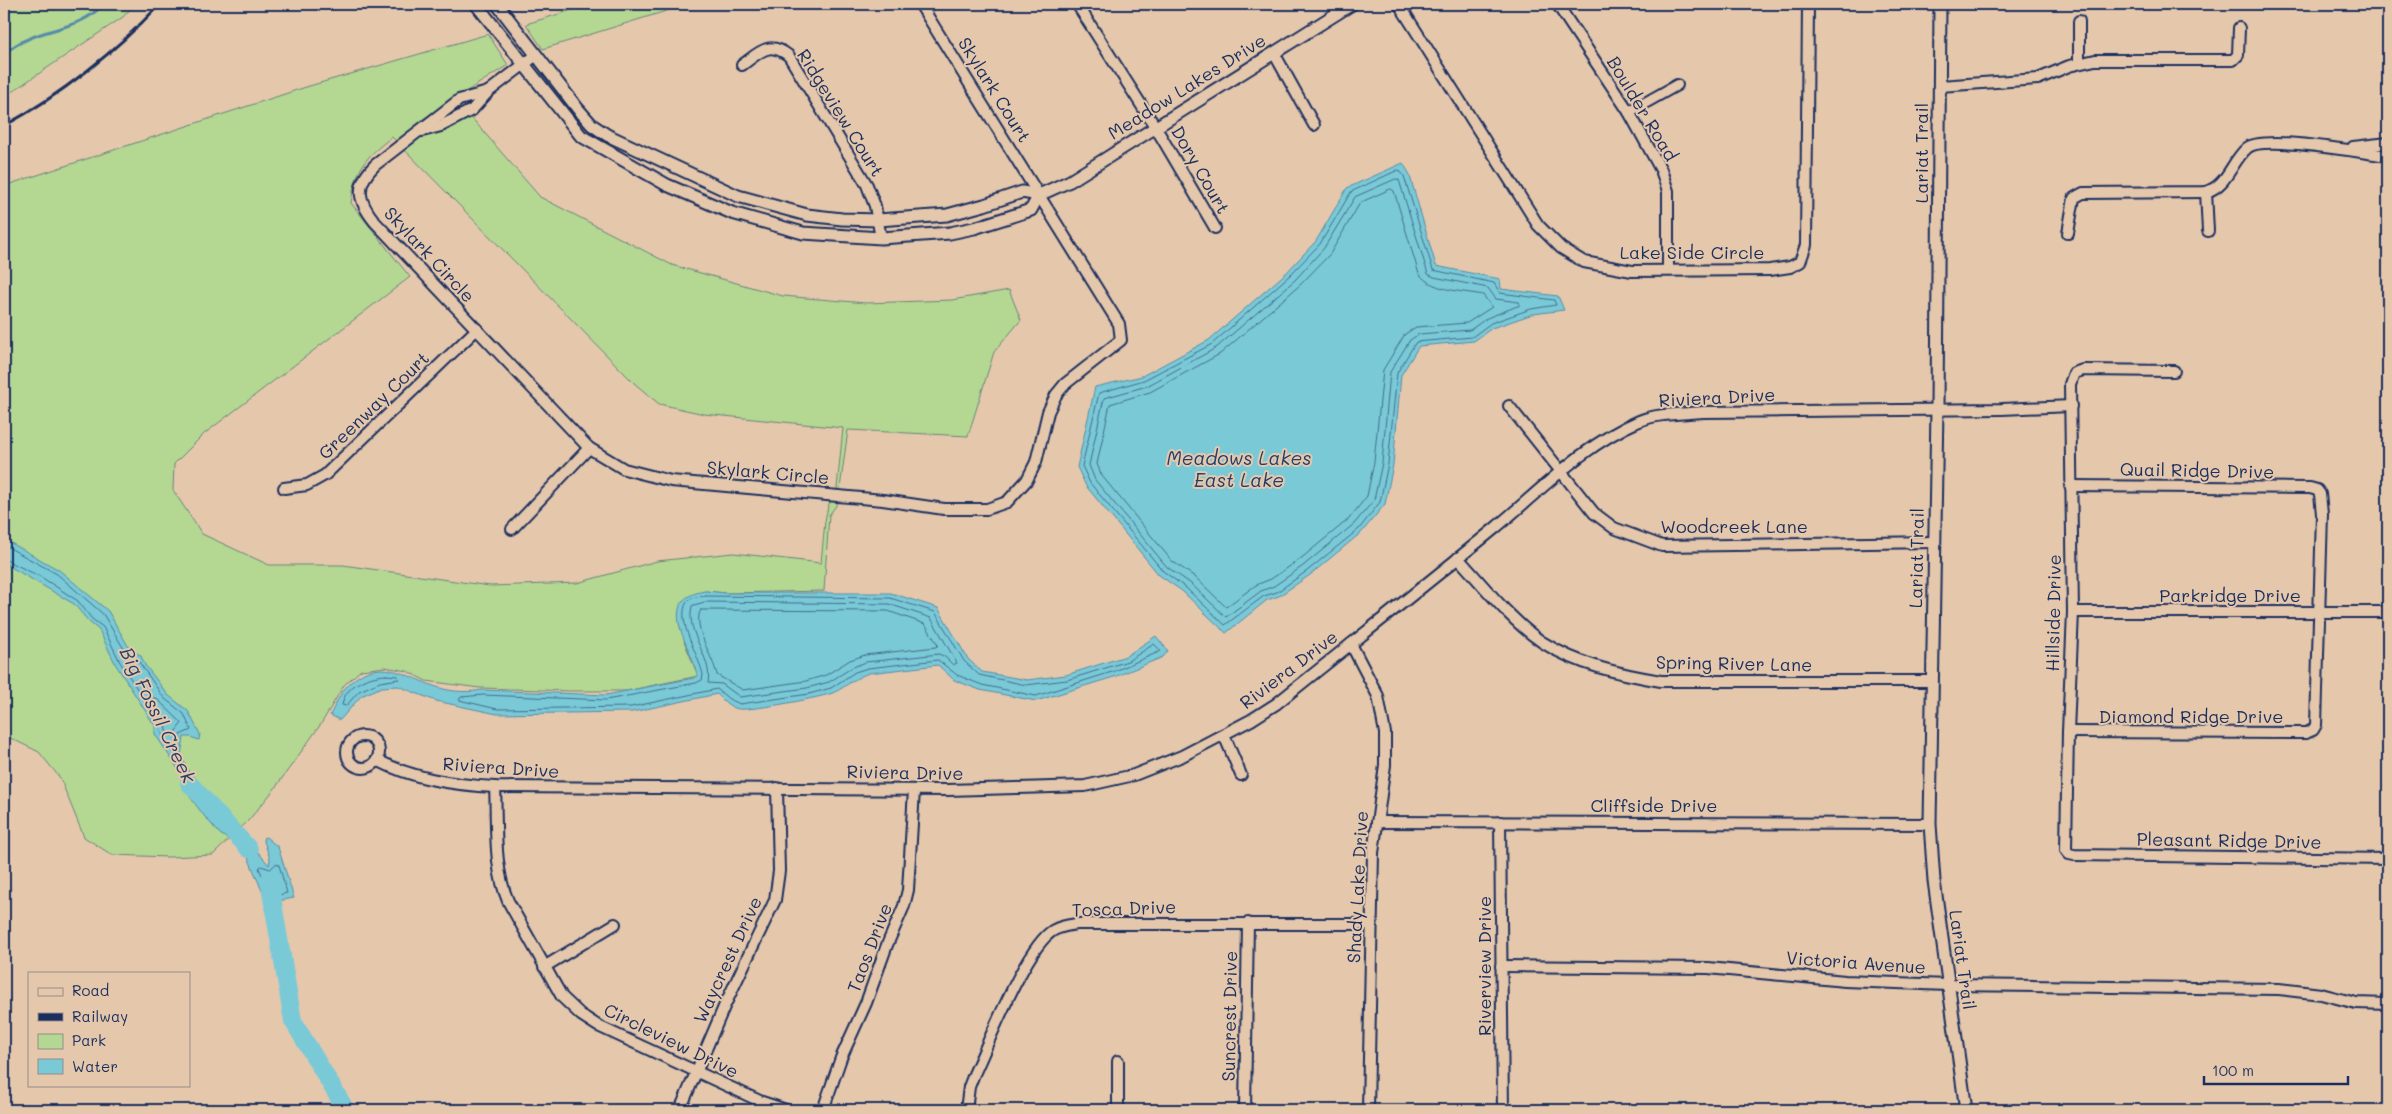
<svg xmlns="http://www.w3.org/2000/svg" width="2392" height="1114" viewBox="0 0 2392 1114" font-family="Mali,sans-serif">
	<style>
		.green { fill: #b4d792; stroke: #688378; fill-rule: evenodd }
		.water { fill: #7ac9d7; stroke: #548ba7 }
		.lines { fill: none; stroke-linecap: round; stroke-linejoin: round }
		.shore { stroke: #416d8e; stroke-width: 1 }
		.stream { stroke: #548ba7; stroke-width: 3 }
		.river { stroke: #7ac9d7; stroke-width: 18 }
		.minor-casing { stroke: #1b2f5e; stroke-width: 14 }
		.tertiary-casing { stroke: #1b2f5e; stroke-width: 15 }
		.minor { stroke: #e5c8ac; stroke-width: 10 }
		.tertiary { stroke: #e5c8ac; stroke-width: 11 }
		.rail { stroke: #1b2f5e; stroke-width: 3 }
		.labels { text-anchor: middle; stroke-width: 4; stroke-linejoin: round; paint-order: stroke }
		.street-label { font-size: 18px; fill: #1b2f5e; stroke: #e5c8ac }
		.water-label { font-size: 19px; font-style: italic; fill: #243e6a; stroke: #e5c8ac }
	</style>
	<rect width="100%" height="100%" fill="#e5c8ac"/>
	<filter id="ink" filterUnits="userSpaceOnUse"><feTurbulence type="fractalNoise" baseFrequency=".02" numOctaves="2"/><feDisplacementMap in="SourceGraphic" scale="10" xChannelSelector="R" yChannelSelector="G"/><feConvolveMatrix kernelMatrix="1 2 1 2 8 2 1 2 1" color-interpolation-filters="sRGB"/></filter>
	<g filter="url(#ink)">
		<!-- green -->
		<g class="green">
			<polygon points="4,4 135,4 123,17 4,97"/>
			<polygon points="592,4 689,4 543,49 526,24"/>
			<path d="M 488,34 L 508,65 L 423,119 L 434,133 L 470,116 L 540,197 L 672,265 L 783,296 L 866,303 L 952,300 L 1009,290 L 1021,320 L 994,352 L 968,436 L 848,430 L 838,503 L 829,515 L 824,591 L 726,593 L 705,591 L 684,641 L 698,676 L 626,691 L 571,691 L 480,688 L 426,681 L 407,671 L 385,667 L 361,670 L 344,685 L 321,724 L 273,791 L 247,822 L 213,855 L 169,857 L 112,855 L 84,837 L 60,778 L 39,752 L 4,735 L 4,186 L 306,87 ZM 392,137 L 634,383 L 659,404 L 704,414 L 843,428 L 837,488 L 828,506 L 825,521 L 821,563 L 733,553 L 657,561 L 577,583 L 490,586 L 343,565 L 269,565 L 202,534 L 173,490 L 174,464 L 204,434 L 410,277 L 351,203 C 356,169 364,158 392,137 Z"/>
		</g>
		<!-- water -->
		<g class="water">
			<polygon points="1403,163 1409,173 1436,266 1500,279 1501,289 1558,296 1564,310 1533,314 1492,328 1474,341 1419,346 1401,375 1393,465 1385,504 1362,532 1310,575 1279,596 1267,600 1226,633 1182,591 1159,575 1086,486 1077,467 1095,387 1142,376 1209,340 1287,272 1316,241 1347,188"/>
			<polygon points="4,539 59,570 108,611 128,646 141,656 145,665 168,695 188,711 200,734 199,740 190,737 184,737 181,755 195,787 213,813 227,827 257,851 269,865 270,859 263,838 266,837 278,847 294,898 267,903 248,857 239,846 220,834 205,817 190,797 182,775 155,734 155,726 116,665 99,630 89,622 74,604 4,563"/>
			<path d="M 705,591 L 726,593 L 891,593 L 938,608 L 968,659 L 982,672 L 1027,680 L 1066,675 L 1126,656 L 1156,636 L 1168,651 L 1163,657 L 1117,676 L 1036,701 L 980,690 L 954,680 L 938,665 L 869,673 C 856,677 847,686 835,692 C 825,697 750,711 739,709 C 730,708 723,700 717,694 L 632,712 L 497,714 L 436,701 L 398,686 L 382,687 L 361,696 L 340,720 L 330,715 C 335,706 340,693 348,685 C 382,650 412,683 448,690 C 459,692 471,692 482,690 L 606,695 L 694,678 L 698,676 C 692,648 653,599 705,591 Z"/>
		</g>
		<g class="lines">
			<!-- shore -->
			<g class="shore">
				<polygon points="1399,170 1404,176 1433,270 1494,283 1500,293 1554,300 1556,305 1531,309 1491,323 1472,337 1416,342 1397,373 1388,464 1380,502 1359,529 1307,571 1277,592 1264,596 1225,625 1186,588 1163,571 1090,483 1082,466 1099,393 1144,380 1212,344 1290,275 1320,244 1351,192"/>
				<polygon points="1396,179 1399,180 1428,274 1434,277 1488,288 1496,299 1519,302 1520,305 1487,318 1470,330 1419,334 1410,340 1390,372 1382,463 1374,500 1354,524 1303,566 1274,586 1261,591 1226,617 1190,583 1167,567 1095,480 1089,465 1104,398 1147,386 1216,348 1295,280 1324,248 1355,197"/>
				<path d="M 1391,189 L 1394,191 L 1418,271 C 1427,291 1464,291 1483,295 L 1492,307 L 1467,323 L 1416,327 L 1405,334 L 1383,370 L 1374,462 L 1367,496 L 1349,519 L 1299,560 L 1271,579 L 1256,585 L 1226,607 L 1195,577 L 1172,561 L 1102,476 L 1097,464 L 1110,404 L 1150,392 L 1220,354 L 1300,285 L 1330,254 L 1360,203 Z"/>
				<path d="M 4,545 L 57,574 L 103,614 L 124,649 L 137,659 L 164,698 L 184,714 L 191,730 L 180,735 L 176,752 L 173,752 C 166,742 161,735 159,723 L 120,662 L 103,627 L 92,619 L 78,601 L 41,577 L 4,559"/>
				<path d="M 705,596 L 890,598 L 935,612 L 964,661 L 979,675 L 1026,685 L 1067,680 L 1128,661 L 1154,644 L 1161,651 L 1115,671 L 1036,696 L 982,685 L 957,675 L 938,660 L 868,668 L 855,672 L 831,688 L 809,694 L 740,704 L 729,699 L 717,689 L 631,707 L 497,709 L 459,700 L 461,697 L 483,695 L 606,700 L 696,683 L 702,680 L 703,675 C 700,657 675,620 687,602 C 691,596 699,597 705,596 Z"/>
				<path d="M 705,602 L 889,604 L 931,618 L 957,663 L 953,665 L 945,657 L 939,654 L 866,662 L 853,667 L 829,682 L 807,688 L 740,697 L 722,684 L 708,683 C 713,656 685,635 692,606 Z"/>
				<path d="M 701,610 L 888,611 L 925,624 L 938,645 L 936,647 L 865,655 L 850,660 L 826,675 L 806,681 L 743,690 L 717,675 C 714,659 691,624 701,610 Z"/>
				<path d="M 386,675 L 398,676 L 399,679 L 380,682 L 359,691 L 346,706 L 342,705 C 345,685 368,676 386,675 Z"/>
				<polygon points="153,698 156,698 182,723 172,736 166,731 165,722 152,701"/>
				<polygon points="276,864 279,865 287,893 271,897 259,868 261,866 270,869"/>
			</g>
			<!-- stream -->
			<path class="stream" d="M 4,53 C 12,48 19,42 28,39 C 53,27 83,28 103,4"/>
			<!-- river -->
			<g class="river">
				<polyline points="189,783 249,849"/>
				<polyline points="269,880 293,1021 346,1110"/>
			</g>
			<defs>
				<g id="minor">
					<polyline points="1077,4 1156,128 1215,228"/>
					<polyline points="1399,4 1538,225 1561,248 1584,262 1632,271 1770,270 1790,267 1800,262 1806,245 1808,4"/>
					<polyline points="1557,4 1629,112 1661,170 1668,191 1668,270"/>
					<polyline points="1274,53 1314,125"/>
					<polyline points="2079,63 2079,21"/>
					<path d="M 742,65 C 760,52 769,40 789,56 L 867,185 L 875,206 L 881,238"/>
					<polyline points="1940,86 2038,79 2069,66 2095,60 2233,60 2238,55 2239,28"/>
					<path d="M 488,92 L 459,100 L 375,165 C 355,185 357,200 375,222 L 589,448 L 624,469 L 671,481 L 883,500 L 944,509 L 987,509 L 1007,502 L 1027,480 L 1036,462 L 1048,412 L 1056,395 L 1065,384 L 1121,340 L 1119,324 L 920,4"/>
					<polyline points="1629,112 1677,85"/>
					<polyline points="422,131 441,126 472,110 488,92 535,56"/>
					<polyline points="2353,147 2388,143"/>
					<polyline points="2206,192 2208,231"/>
					<path d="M 2068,233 L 2074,198 L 2083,193 L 2206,192 C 2228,185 2231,162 2247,148 C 2263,134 2363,153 2388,156"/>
					<polyline points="2174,371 2083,370 2074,373 2070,384 2073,612 2068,732 2066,850 2069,854 2074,855 2388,859"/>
					<polyline points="1509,406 1594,513 1614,528 1662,546 1934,542"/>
					<polyline points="284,488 307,485 325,475 477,329"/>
					<polyline points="512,529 589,448"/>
					<path d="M 1458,558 C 1484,586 1510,620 1542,642 C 1578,665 1620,674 1661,681 L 1932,681"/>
					<polyline points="2073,612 2388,612"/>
					<polyline points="1351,644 1378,696 1385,733 1385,765 1373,853 1368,1110"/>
					<polyline points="2068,732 2306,733 2313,730 2316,725 2322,514 2320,494 2317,490 2310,488 2070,486"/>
					<polyline points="1224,735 1241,775"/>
					<circle cx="363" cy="752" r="16"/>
					<path d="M 377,760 C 413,779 454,785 495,787 L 948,790 L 1085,786 L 1134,775 L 1182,756 L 1251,720 L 1276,704 C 1348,646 1422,588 1494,529 C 1540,491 1583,445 1639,421 C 1658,413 1682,414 1703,412 L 2002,409 L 2071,406"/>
					<path d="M 495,787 C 497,825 493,866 508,901 L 562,997 L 581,1015 L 598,1026 L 762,1102 L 786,1110"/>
					<polyline points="1377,822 1930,824"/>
					<polyline points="1500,822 1503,1110"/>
					<polyline points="1501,966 1708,968 1845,981 1948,985 2279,989 2321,994 2356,1003 2388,1004"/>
					<polyline points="544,967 615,924"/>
					<polyline points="1118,1061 1118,1110"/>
					<polyline points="680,1110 724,1007 775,900 779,871 777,788"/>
					<polyline points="823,1110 841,1058 866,1003 887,945 904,906 908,890 914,790"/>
					<path d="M 966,1110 L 969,1087 L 974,1074 C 989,1042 1027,944 1054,930 C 1061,926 1070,925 1077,924 L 1370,924"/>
					<polyline points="1245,1110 1248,923"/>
				</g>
				<g id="tertiary">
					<polyline points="476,4 581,136 667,185 732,213 803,233 881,238 950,233 974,228 1031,210 1039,195"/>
					<polyline points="497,4 578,109 592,125 607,135 738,196 807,215 842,219 878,220 947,215 984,205 1022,192 1039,195 1070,181 1352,4"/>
					<polyline points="1940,4 1937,409 1930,824 1934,881 1966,1110"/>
				</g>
			</defs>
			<!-- minor casing -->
			<use href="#minor" class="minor-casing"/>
			<!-- tertiary casing -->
			<use href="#tertiary" class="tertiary-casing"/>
			<!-- minor -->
			<use href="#minor" class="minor"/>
			<!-- tertiary -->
			<use href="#tertiary" class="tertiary"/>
			<!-- rail -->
			<path class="rail" d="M 4,126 C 61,95 116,51 160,4"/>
		</g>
	</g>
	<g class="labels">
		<!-- street labels -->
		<g class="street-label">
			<text transform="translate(1187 87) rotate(-32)" y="6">Meadow Lakes Drive</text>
			<text transform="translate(994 90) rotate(58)" y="6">Skylark Court</text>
			<text transform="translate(1642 109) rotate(59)" y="6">Boulder Road</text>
			<text transform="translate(840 113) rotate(58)" y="6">Ridgeview Court</text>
			<text transform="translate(1922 153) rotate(-90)" y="6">Lariat Trail</text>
			<text transform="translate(1200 170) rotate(60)" y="6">Dory Court</text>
			<text x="1692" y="259">Lake Side Circle</text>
			<text transform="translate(429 255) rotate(47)" y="6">Skylark Circle</text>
			<text transform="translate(1717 398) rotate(-3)" y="6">Riviera Drive</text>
			<text transform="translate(374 406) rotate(-44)" y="6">Greenway Court</text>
			<text transform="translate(2197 471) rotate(1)" y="6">Quail Ridge Drive</text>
			<text transform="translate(768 473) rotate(5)" y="6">Skylark Circle</text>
			<text x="1734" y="533">Woodcreek Lane</text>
			<text transform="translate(1917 558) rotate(-89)" y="6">Lariat Trail</text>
			<text x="2230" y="602">Parkridge Drive</text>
			<text transform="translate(2054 613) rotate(-89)" y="6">Hillside Drive</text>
			<text transform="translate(1734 664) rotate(1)" y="6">Spring River Lane</text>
			<text transform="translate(1289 670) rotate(-37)" y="6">Riviera Drive</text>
			<text x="2191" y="723">Diamond Ridge Drive</text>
			<text transform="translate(501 768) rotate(4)" y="6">Riviera Drive</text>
			<text transform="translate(905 773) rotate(1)" y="6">Riviera Drive</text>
			<text x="1654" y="812">Cliffside Drive</text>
			<text transform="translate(2229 841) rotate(1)" y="6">Pleasant Ridge Drive</text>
			<text transform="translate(1358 887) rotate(-87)" y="6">Shady Lake Drive</text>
			<text transform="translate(1124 909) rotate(-2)" y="6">Tosca Drive</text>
			<text transform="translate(870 948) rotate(-69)" y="6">Taos Drive</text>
			<text transform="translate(728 960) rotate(-65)" y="6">Waycrest Drive</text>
			<text transform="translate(1962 960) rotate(82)" y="6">Lariat Trail</text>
			<text transform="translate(1856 963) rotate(4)" y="6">Victoria Avenue</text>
			<text transform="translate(1485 966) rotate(-90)" y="6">Riverview Drive</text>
			<text transform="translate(1230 1016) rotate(-89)" y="6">Suncrest Drive</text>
			<text transform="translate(671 1041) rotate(26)" y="6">Circleview Drive</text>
		</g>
		<!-- water labels -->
		<g class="water-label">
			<text x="1239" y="465">Meadows Lakes<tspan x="1239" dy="22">East Lake</tspan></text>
			<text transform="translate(158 715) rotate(64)" y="7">Big Fossil Creek</text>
		</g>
	</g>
	<!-- margin -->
	<rect width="2392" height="1114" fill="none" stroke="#e5c8ac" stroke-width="20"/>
	<rect x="10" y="10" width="2372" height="1094" fill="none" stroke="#1b2f5e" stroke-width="2" filter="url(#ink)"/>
	<!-- legend -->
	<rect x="28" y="972" width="162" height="115" fill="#e5c8ac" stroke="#948b8d"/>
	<rect x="38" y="988" width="25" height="8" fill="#e5c8ac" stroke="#948b8d"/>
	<text x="72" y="996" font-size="15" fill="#1b2f5e">Road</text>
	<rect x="38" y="1013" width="25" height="8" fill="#1b2f5e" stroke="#948b8d"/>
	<text x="72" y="1022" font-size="15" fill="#1b2f5e">Railway</text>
	<rect x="38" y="1034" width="25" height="15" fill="#b4d792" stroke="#948b8d"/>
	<text x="72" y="1046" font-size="15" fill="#1b2f5e">Park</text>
	<rect x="38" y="1059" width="25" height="15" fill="#7ac9d7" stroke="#948b8d"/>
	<text x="72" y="1072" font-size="15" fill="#1b2f5e">Water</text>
	<!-- scale -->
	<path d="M2204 1076v8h144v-8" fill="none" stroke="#1b2f5e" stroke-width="2.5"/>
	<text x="2212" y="1076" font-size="15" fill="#1b2f5e" stroke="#e5c8ac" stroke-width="4" paint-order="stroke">100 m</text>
</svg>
